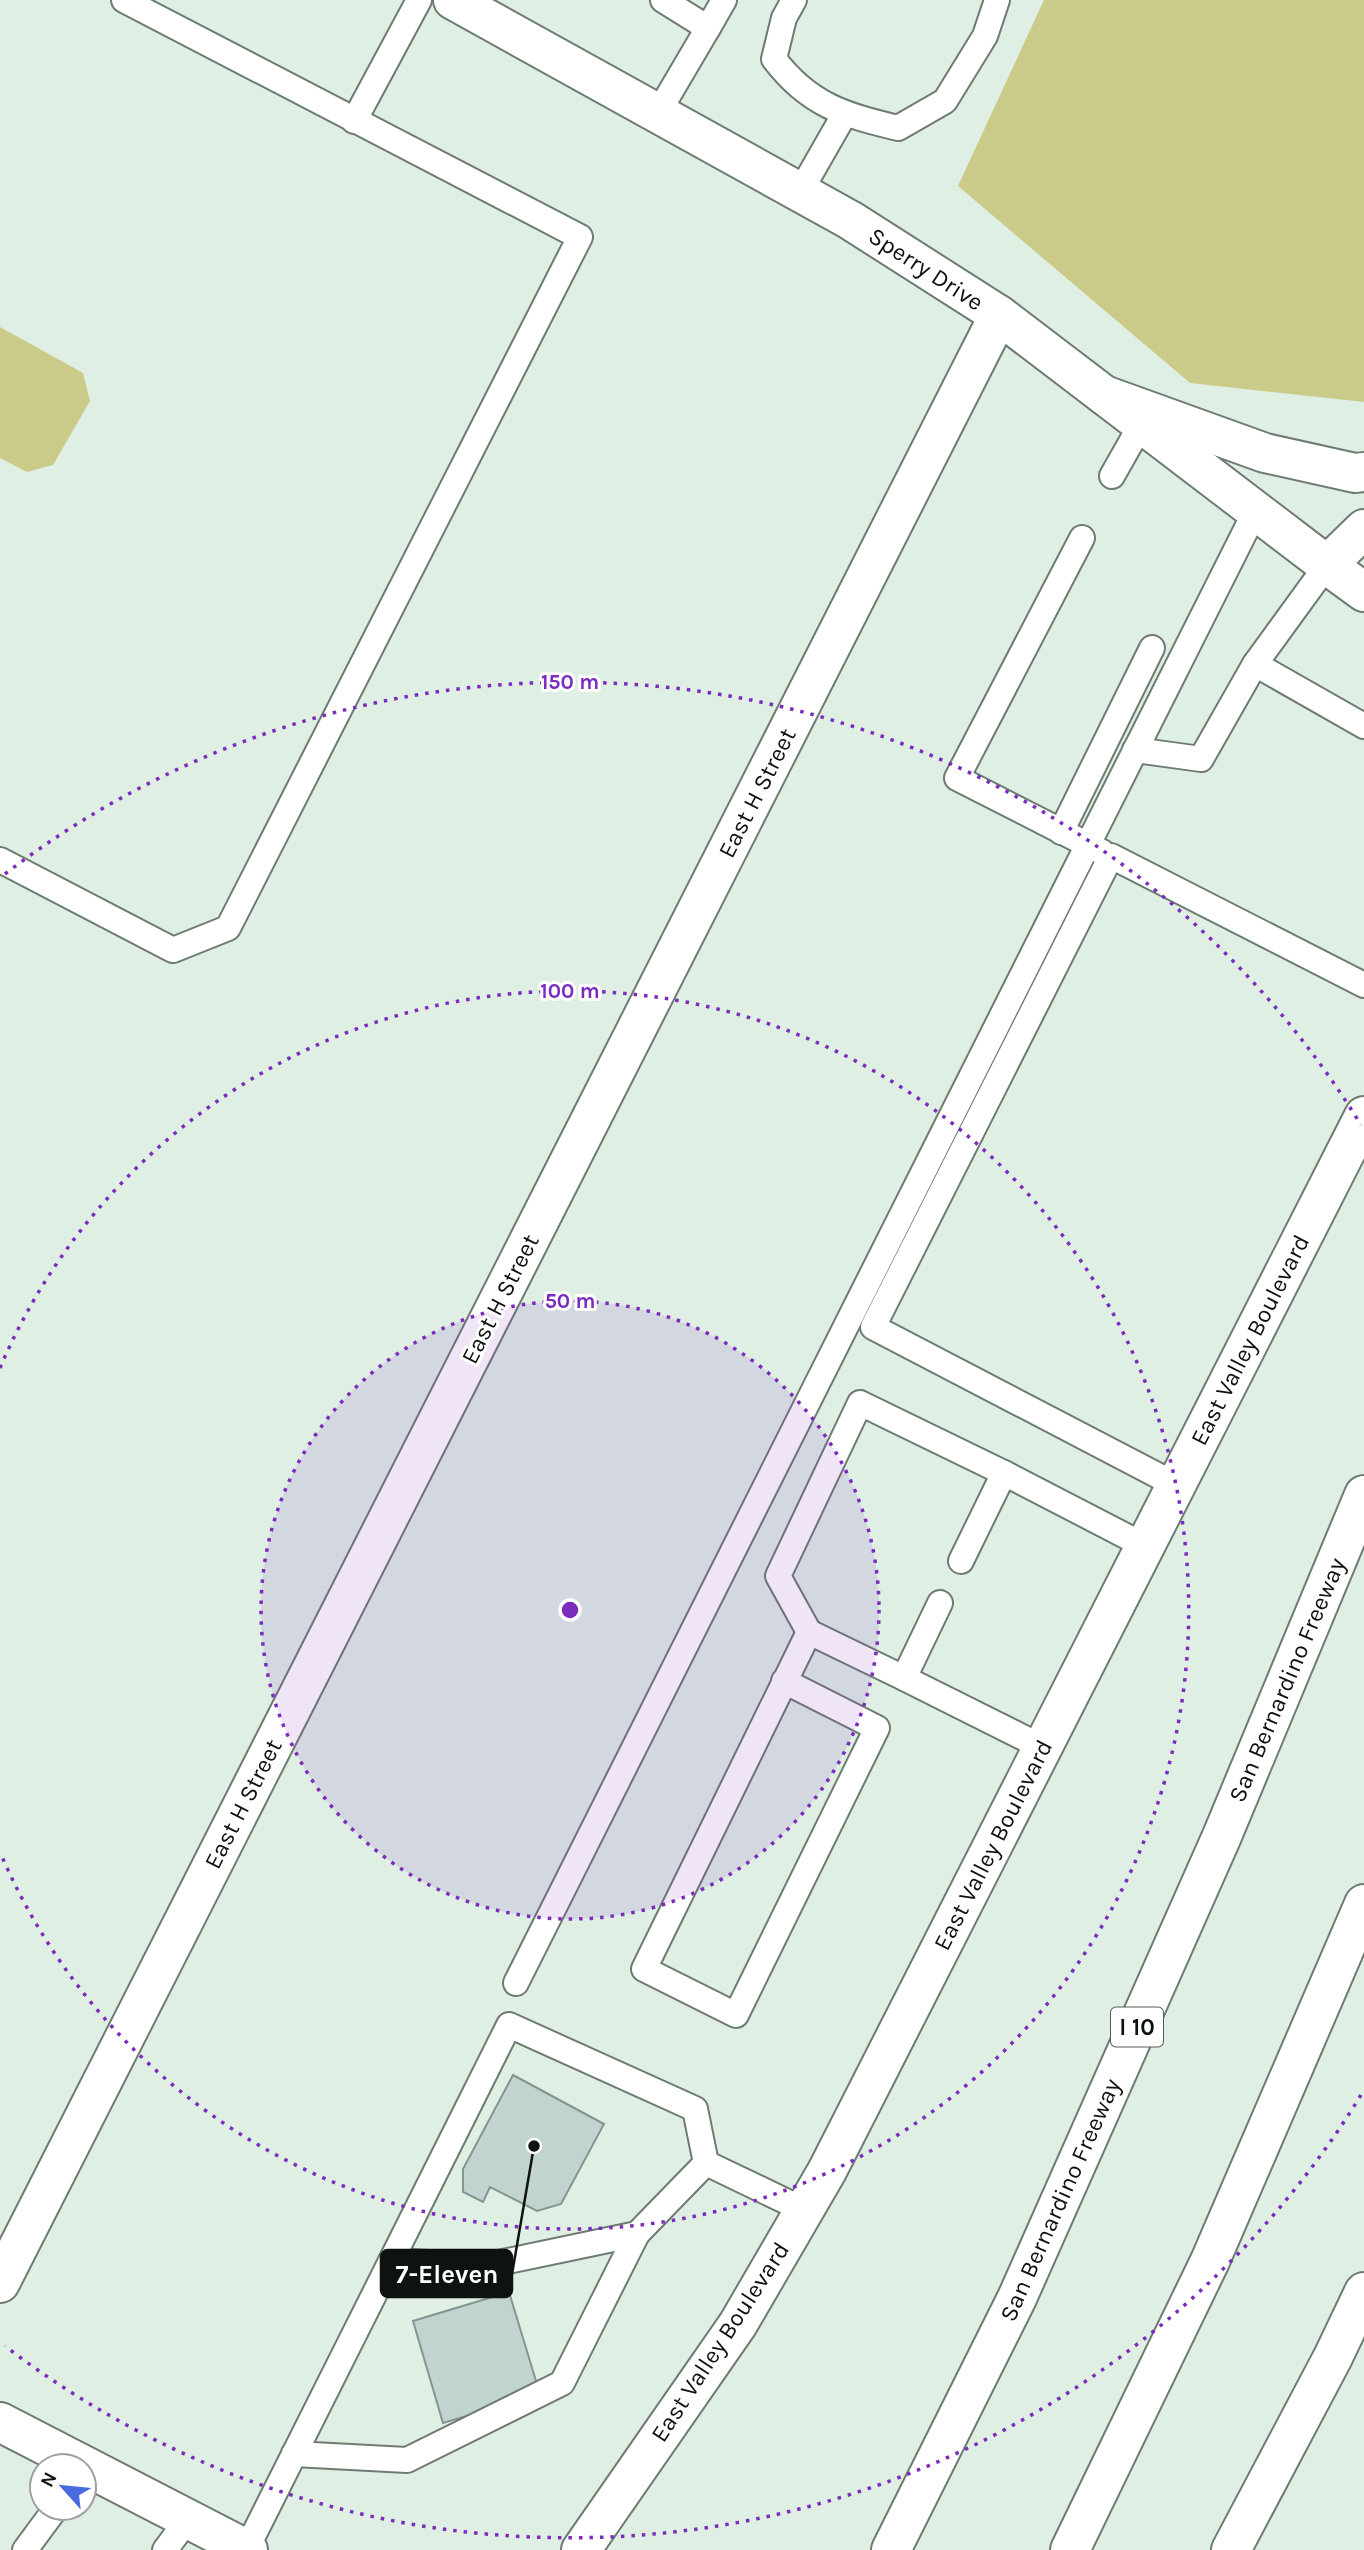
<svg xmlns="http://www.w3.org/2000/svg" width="1364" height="2550" viewBox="0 0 1364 2550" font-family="Karla,sans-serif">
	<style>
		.green { fill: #cacb89 }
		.building { fill: #c1d4cf; stroke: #839590; stroke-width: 2 }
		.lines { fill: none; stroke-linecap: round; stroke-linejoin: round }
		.lane-casing { stroke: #6d7b71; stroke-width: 28 }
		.street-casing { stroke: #6d7b71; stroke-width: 42 }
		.secondary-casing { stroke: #6d7b71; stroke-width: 42 }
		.primary-casing { stroke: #6d7b71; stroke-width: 42 }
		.highway-casing { stroke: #6d7b71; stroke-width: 42 }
		.lane { stroke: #fff; stroke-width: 24 }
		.street { stroke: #fff; stroke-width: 38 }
		.secondary { stroke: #fff; stroke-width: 38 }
		.primary { stroke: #fff; stroke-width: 38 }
		.highway { stroke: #fff; stroke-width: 38 }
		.ring { fill: none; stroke: #7b2cbf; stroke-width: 3.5; stroke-dasharray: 3.5 7 }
		.labels { text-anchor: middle; stroke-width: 6; stroke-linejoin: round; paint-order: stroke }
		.shield { fill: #fff; stroke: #565a57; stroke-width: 2 }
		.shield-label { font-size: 23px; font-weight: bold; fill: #0d130f }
		.street-label { font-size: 24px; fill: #0d130f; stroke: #fff }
		.centre { fill: #7b2cbf; stroke: #fff; stroke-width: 3.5 }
		.ring-label { font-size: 21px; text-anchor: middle; font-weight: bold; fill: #7b2cbf; stroke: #fff; stroke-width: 6; stroke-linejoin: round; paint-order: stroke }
		.leader { fill: none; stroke: #0d130f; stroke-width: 2.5 }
		.callout-dot { fill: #0d130f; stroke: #fff; stroke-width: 2.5 }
		.callout { fill: #0d130f; stroke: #0d130f; stroke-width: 2.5 }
		.callout-label { font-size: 26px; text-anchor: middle; font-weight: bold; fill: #fff }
	</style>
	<rect width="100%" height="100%" fill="#e0efe4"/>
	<!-- green -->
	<g class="green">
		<polygon points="1044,0 1364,0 1364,402 1190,383 958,186"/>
		<polygon points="0,327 83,373 90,401 53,465 27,472 0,458"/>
	</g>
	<!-- building -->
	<g class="building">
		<polygon points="513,2075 604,2124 561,2204 537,2211 490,2187 483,2202 463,2192 463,2169"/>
		<polygon points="509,2292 540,2394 443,2423 413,2321"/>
	</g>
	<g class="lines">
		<defs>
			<g id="lane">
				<path d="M 794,0 L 784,18 L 774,59 C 809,105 844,115 898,128 L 945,101 L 985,36 L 997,0"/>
				<polyline points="708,28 724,0"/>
				<polyline points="658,113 708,28 663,0"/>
				<polyline points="354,121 419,0"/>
				<polyline points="800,192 844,115"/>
				<polyline points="1112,476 1142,423"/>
				<polyline points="1082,538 957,778 1102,852"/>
				<polyline points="1255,664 1364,726"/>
				<polyline points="1135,750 1201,759 1255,664 1327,565"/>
				<polyline points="1061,832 1152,648"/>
				<polyline points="0,860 173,950 228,928 580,237 124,0"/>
				<polyline points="1176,1485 873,1327 1111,856 1364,985"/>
				<polyline points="961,1561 1004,1473 1145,1546"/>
				<polyline points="809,1632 778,1576 860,1403 1004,1473"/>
				<polyline points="904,1678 1042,1747"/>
				<polyline points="784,1681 877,1728 736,2015 644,1969 809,1632 904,1678 940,1603"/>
				<polyline points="516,1983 1256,510"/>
				<polyline points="391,2261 509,2025 695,2109 706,2163"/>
				<polyline points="294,2454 407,2460 562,2383 637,2234"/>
				<polyline points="25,2550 56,2508"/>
				<polyline points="165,2550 188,2519"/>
				<polyline points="246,2550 391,2261 484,2266 637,2234 706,2163 804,2210"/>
			</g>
			<polyline id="street" points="0,2283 999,315"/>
			<g id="secondary">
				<polyline points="453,0 850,220 999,315 1327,565"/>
				<polyline points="0,2422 248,2550"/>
			</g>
			<g id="primary">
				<polyline points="1327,565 1364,592"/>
				<polyline points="581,2550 738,2324 827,2171 1364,1116"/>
			</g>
			<g id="highway">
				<polyline points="1104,395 1265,453 1355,473 1364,472"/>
				<polyline points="1327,565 1364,529"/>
				<polyline points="891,2550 1017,2298 1222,1836 1364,1495"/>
				<polyline points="1070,2550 1210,2261 1364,1904"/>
				<polyline points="1231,2550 1333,2357 1364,2292"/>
			</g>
		</defs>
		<!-- lane casing -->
		<use href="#lane" class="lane-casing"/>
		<!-- street casing -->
		<use href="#street" class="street-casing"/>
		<!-- secondary casing -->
		<use href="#secondary" class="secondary-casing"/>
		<!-- primary casing -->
		<use href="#primary" class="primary-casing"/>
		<!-- highway casing -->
		<use href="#highway" class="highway-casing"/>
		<!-- lane -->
		<use href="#lane" class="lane"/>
		<!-- street -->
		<use href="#street" class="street"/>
		<!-- secondary -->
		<use href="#secondary" class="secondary"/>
		<!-- primary -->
		<use href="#primary" class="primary"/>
		<!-- highway -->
		<use href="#highway" class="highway"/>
	</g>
	<!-- distance rings -->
	<circle cx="570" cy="1610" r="309" fill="#7b2cbf" fill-opacity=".12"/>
	<g class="ring">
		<circle cx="570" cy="1610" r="309"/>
		<path d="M0 1368A619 619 0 1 1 0 1852"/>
		<path d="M1361 2095A928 928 0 0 1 5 2346M5 874A928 928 0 0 1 1361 1125"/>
	</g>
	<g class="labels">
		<!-- shield labels -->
		<rect class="shield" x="1111" y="2007.5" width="52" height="39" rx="5"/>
		<g class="shield-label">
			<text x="1137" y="2035">I 10</text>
		</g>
		<!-- street labels -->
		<g class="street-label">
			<text transform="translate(926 269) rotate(33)" y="8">Sperry Drive</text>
			<text transform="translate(757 793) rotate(-63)" y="8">East H Street</text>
			<text transform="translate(500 1299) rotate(-63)" y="8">East H Street</text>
			<text transform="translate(1250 1340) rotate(-63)" y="8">East Valley Boulevard</text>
			<text transform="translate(1287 1680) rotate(-67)" y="8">San Bernardino Freeway</text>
			<text transform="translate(243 1804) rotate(-63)" y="8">East H Street</text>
			<text transform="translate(993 1845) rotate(-63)" y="8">East Valley Boulevard</text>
			<text transform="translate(1060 2200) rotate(-66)" y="8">San Bernardino Freeway</text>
			<text transform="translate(720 2342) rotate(-57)" y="8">East Valley Boulevard</text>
		</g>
	</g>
	<circle cx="570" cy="1610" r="10" class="centre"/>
	<g class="ring-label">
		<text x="570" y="689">150 m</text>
		<text x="570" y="998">100 m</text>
		<text x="570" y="1308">50 m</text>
	</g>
	<!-- callouts -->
	<path class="leader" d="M534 2146L512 2274"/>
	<circle class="callout-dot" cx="534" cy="2146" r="7"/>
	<rect class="callout" x="381" y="2250" width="131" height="47" rx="7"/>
	<g class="callout-label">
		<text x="447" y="2283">7-Eleven</text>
	</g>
	<!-- north arrow -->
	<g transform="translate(63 2487) rotate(297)"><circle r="33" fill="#ffffff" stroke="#9ea19f" stroke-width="2"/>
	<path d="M0-5L12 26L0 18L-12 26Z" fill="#486cdf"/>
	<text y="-10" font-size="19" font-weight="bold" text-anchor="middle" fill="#0d130f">N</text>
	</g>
</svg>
